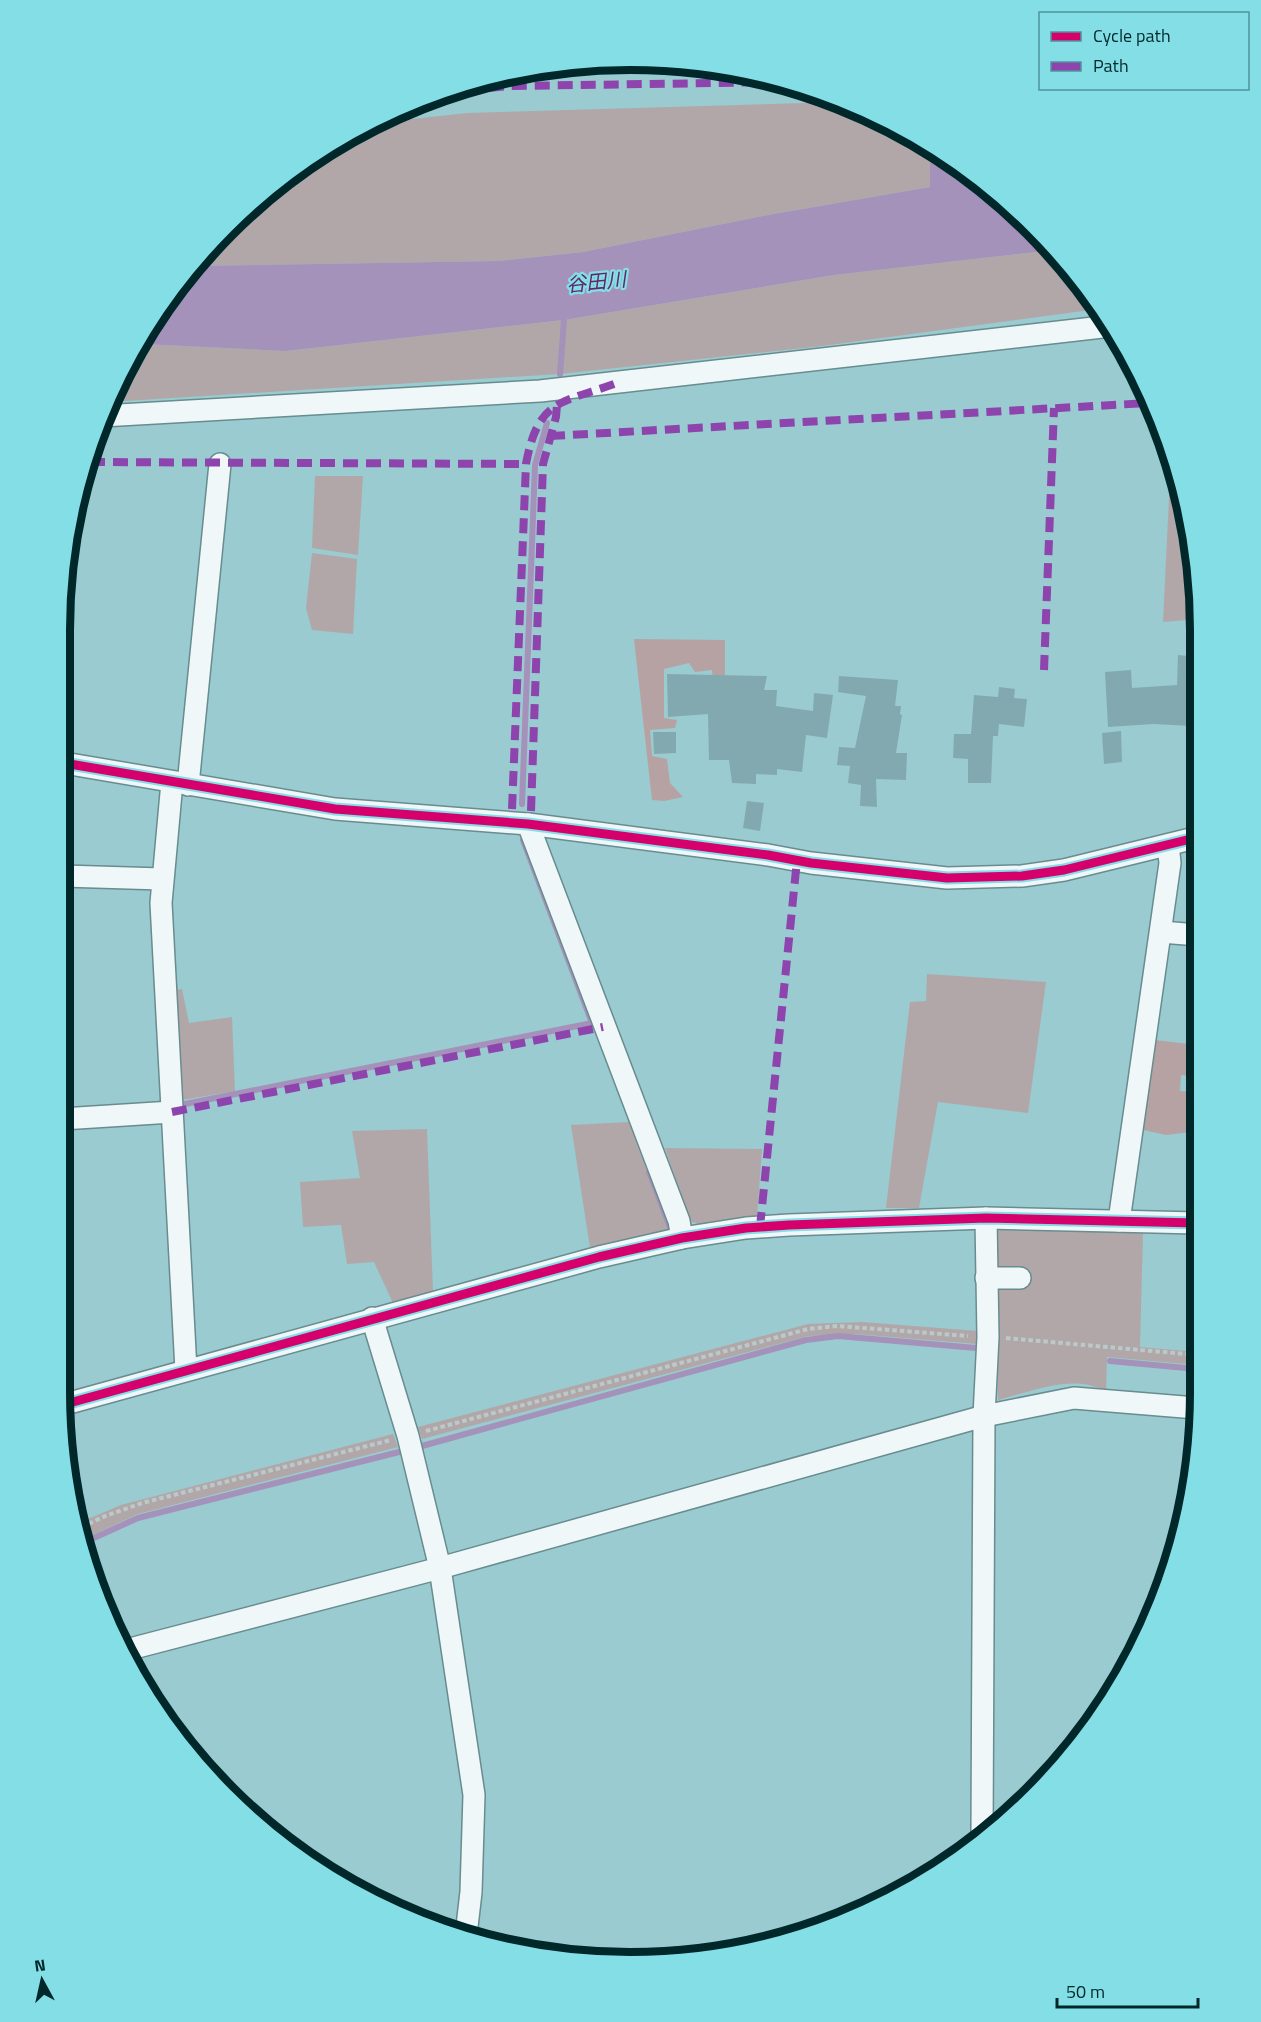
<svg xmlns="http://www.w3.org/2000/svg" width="1261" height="2022" viewBox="0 0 1261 2022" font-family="'Titillium Web','Noto Sans JP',sans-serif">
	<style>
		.green { fill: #b2a7a8 }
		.forest { fill: #b7a2a3 }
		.water { fill: #a592ba }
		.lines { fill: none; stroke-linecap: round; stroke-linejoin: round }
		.stream { stroke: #a592ba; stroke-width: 6 }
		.building { fill: #83a9b0 }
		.minor-casing { stroke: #688c8f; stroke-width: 24 }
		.path { stroke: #bacacb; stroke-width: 4; stroke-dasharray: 4.5 3; stroke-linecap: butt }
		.minor { stroke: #f0f7f8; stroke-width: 21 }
		.quiet { stroke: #8e44ad; stroke-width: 8; stroke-dasharray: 15 8; stroke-linecap: butt }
		.cycleway-casing { stroke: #83dee6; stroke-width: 13 }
		.cycleway { stroke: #d6006c; stroke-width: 9 }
		.labels { text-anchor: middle; stroke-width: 4.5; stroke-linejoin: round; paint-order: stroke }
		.water-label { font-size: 20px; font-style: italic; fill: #62266b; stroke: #83dee6 }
		.rim { fill: none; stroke: #00282b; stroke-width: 8 }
	</style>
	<rect width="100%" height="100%" fill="#99cbd0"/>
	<!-- green -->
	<g class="green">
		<polygon points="838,102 883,119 930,148 930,187 768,215 583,252 498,261 194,266 254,202 345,137 376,123 467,113"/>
		<polygon points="1054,250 1098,309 822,346 560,374 109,402 143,344 286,351 564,320 834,275"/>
		<path d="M 1171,456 C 1190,503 1200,569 1200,619 L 1163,622 Z"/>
		<polygon points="315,476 363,476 358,555 312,548"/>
		<polygon points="312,553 357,559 353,634 312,630 306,608"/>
		<polygon points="927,974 1046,982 1028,1113 938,1102 919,1208 886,1208 910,1002 926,1001"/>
		<polygon points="182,989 189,1023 232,1017 235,1091 182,1100 175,990"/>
		<polygon points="629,1122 669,1231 590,1248 571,1125"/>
		<polygon points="427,1129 433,1292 393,1303 374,1262 347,1264 341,1225 303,1227 300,1182 360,1178 352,1131"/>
		<polygon points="665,1148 762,1149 757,1217 701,1225 690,1221"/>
		<path d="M 1000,1230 L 1143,1233 L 1140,1347 L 1197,1352 L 1197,1365 L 1107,1357 L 1106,1392 C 1077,1372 1029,1392 998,1400 L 996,1233 Z"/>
		<polygon points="862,1322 978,1331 977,1344 855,1334 808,1336 422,1439 418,1427 808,1324"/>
		<polygon points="393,1434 398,1447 138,1514 84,1539 81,1522 121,1505"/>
	</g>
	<!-- forest -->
	<g class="forest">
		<polygon points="634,639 725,640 725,707 715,708 712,670 695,672 689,663 664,669 664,718 677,720 675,728 650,730 652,756 667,759 670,783 683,797 664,801 652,800"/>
		<polygon points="1155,1040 1198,1045 1198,1077 1181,1075 1180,1091 1196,1092 1198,1096 1198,1131 1166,1135 1139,1129"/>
	</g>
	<!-- water -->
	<polygon class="water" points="930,148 978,178 1054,250 834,275 564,320 286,351 143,344 178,283 194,266 498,261 583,252 768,215 930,187"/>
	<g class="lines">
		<!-- stream -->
		<g class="stream">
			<polyline points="560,374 564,320 562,312"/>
			<polyline points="522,804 535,465 547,423"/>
			<polyline points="185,1104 592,1023 523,840"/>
			<polyline points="649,1172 671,1230"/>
			<polyline points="1110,1361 1197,1369"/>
			<polyline points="422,1446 806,1340 838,1336 976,1348"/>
			<polyline points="85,1542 138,1518 399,1452"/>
		</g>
	</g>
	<!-- building -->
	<g class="building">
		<polygon points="1178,655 1199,657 1199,686 1191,686 1192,726 1153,724 1108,727 1105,672 1131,670 1132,688 1177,685"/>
		<polygon points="667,674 767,676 764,690 777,690 776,706 813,711 814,693 833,695 827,738 806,735 802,772 777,769 777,775 756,774 756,784 732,783 729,760 709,760 708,714 668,717"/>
		<polygon points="839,676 898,680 895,706 901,706 900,714 902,715 896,753 907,753 906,780 876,779 877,807 860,806 861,785 848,783 850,766 837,765 839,747 855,748 866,696 838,692"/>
		<polygon points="999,687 1015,689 1014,698 1027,699 1024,727 999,724 998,736 993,736 991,783 968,783 968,759 953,758 954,734 971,734 974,695 998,697"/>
		<polygon points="1121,731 1122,762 1104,764 1102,733"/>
		<polygon points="653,732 676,732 676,753 654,754"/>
		<polygon points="747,801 764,803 760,831 743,828"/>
	</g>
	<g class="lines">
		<defs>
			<g id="minor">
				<polyline points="102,416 540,391 1111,326"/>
				<polyline points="64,763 335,809 528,824 768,855 811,863 947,878 1022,876 1064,870 1199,837"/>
				<polyline points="172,782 161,903 186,1370"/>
				<polyline points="188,785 220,464"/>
				<polyline points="528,824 679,1221 682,1238"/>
				<polyline points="63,876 162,879"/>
				<polyline points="1161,932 1198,935"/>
				<polyline points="62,1119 172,1112"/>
				<polyline points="1119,1221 1170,863 1168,845"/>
				<polyline points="986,1278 1020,1278"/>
				<polyline points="372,1318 408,1436 440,1568 474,1795 471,1892 466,1935"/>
				<polyline points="62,1405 599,1257 682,1238 746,1228 789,1225 986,1218 1197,1223"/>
				<polyline points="130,1649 440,1568 984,1416 1074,1398 1196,1408"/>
				<polyline points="982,1834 984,1416 988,1337 986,1218"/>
			</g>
		</defs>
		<!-- minor casing -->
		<use href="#minor" class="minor-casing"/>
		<!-- path -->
		<g class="path">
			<polyline points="1006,1338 1197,1355"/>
			<polyline points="426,1431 808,1329 838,1326 968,1336"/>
			<polyline points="82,1527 103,1517 142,1503 391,1440"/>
		</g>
		<!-- minor -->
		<use href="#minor" class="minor"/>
		<!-- quiet -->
		<g class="quiet">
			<polyline points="443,92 511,86 784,82"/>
			<polyline points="550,436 1149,403"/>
			<polyline points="90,462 526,464"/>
			<polyline points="1044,670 1054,408"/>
			<path d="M 512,809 L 526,464 C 538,398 562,403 617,383"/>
			<polyline points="531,811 543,464 556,417 557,405"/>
			<polyline points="172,1112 603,1027"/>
			<polyline points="760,1227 797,860"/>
		</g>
		<defs>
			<g id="cycleway">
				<polyline points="64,763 335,809 528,824 768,855 811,863 947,878 1022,876 1064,870 1199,837"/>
				<polyline points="62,1405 599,1257 682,1238 746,1228 789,1225 986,1218 1197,1223"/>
			</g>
		</defs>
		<!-- cycleway casing -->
		<use href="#cycleway" class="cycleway-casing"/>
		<!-- cycleway -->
		<use href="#cycleway" class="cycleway"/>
	</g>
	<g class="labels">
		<!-- water labels -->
		<g class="water-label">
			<text transform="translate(596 282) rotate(-6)" y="7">谷田川</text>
		</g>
	</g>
	<!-- crop -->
	<path d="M0 0H1261V2022H0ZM630 70H630A560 560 0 0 1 1190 630V1392A560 560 0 0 1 630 1952H630A560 560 0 0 1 70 1392V630A560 560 0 0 1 630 70Z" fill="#83dee6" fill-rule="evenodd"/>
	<path class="rim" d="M630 70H630A560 560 0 0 1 1190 630V1392A560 560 0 0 1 630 1952H630A560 560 0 0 1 70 1392V630A560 560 0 0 1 630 70Z"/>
	<!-- legend -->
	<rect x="1039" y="12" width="210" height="78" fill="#83dee6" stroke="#4f959b" stroke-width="1.5"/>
	<rect x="1051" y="32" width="30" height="9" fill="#d6006c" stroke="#4f959b" stroke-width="1.5"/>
	<text x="1093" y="42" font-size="18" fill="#00282b">Cycle path</text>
	<rect x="1051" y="62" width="30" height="9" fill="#8e44ad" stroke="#4f959b" stroke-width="1.5"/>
	<text x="1093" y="72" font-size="18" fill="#00282b">Path</text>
	<!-- north arrow -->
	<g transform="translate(42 1980) rotate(352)" stroke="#83dee6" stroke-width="4.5" paint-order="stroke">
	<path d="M0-4.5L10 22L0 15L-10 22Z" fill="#00282b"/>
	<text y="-9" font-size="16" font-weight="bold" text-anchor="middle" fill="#00282b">N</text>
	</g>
	<!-- scale -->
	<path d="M1057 1998v9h141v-9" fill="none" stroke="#00282b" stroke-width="3"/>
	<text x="1066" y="1998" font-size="18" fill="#00282b" stroke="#83dee6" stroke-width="4.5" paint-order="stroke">50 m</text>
</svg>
